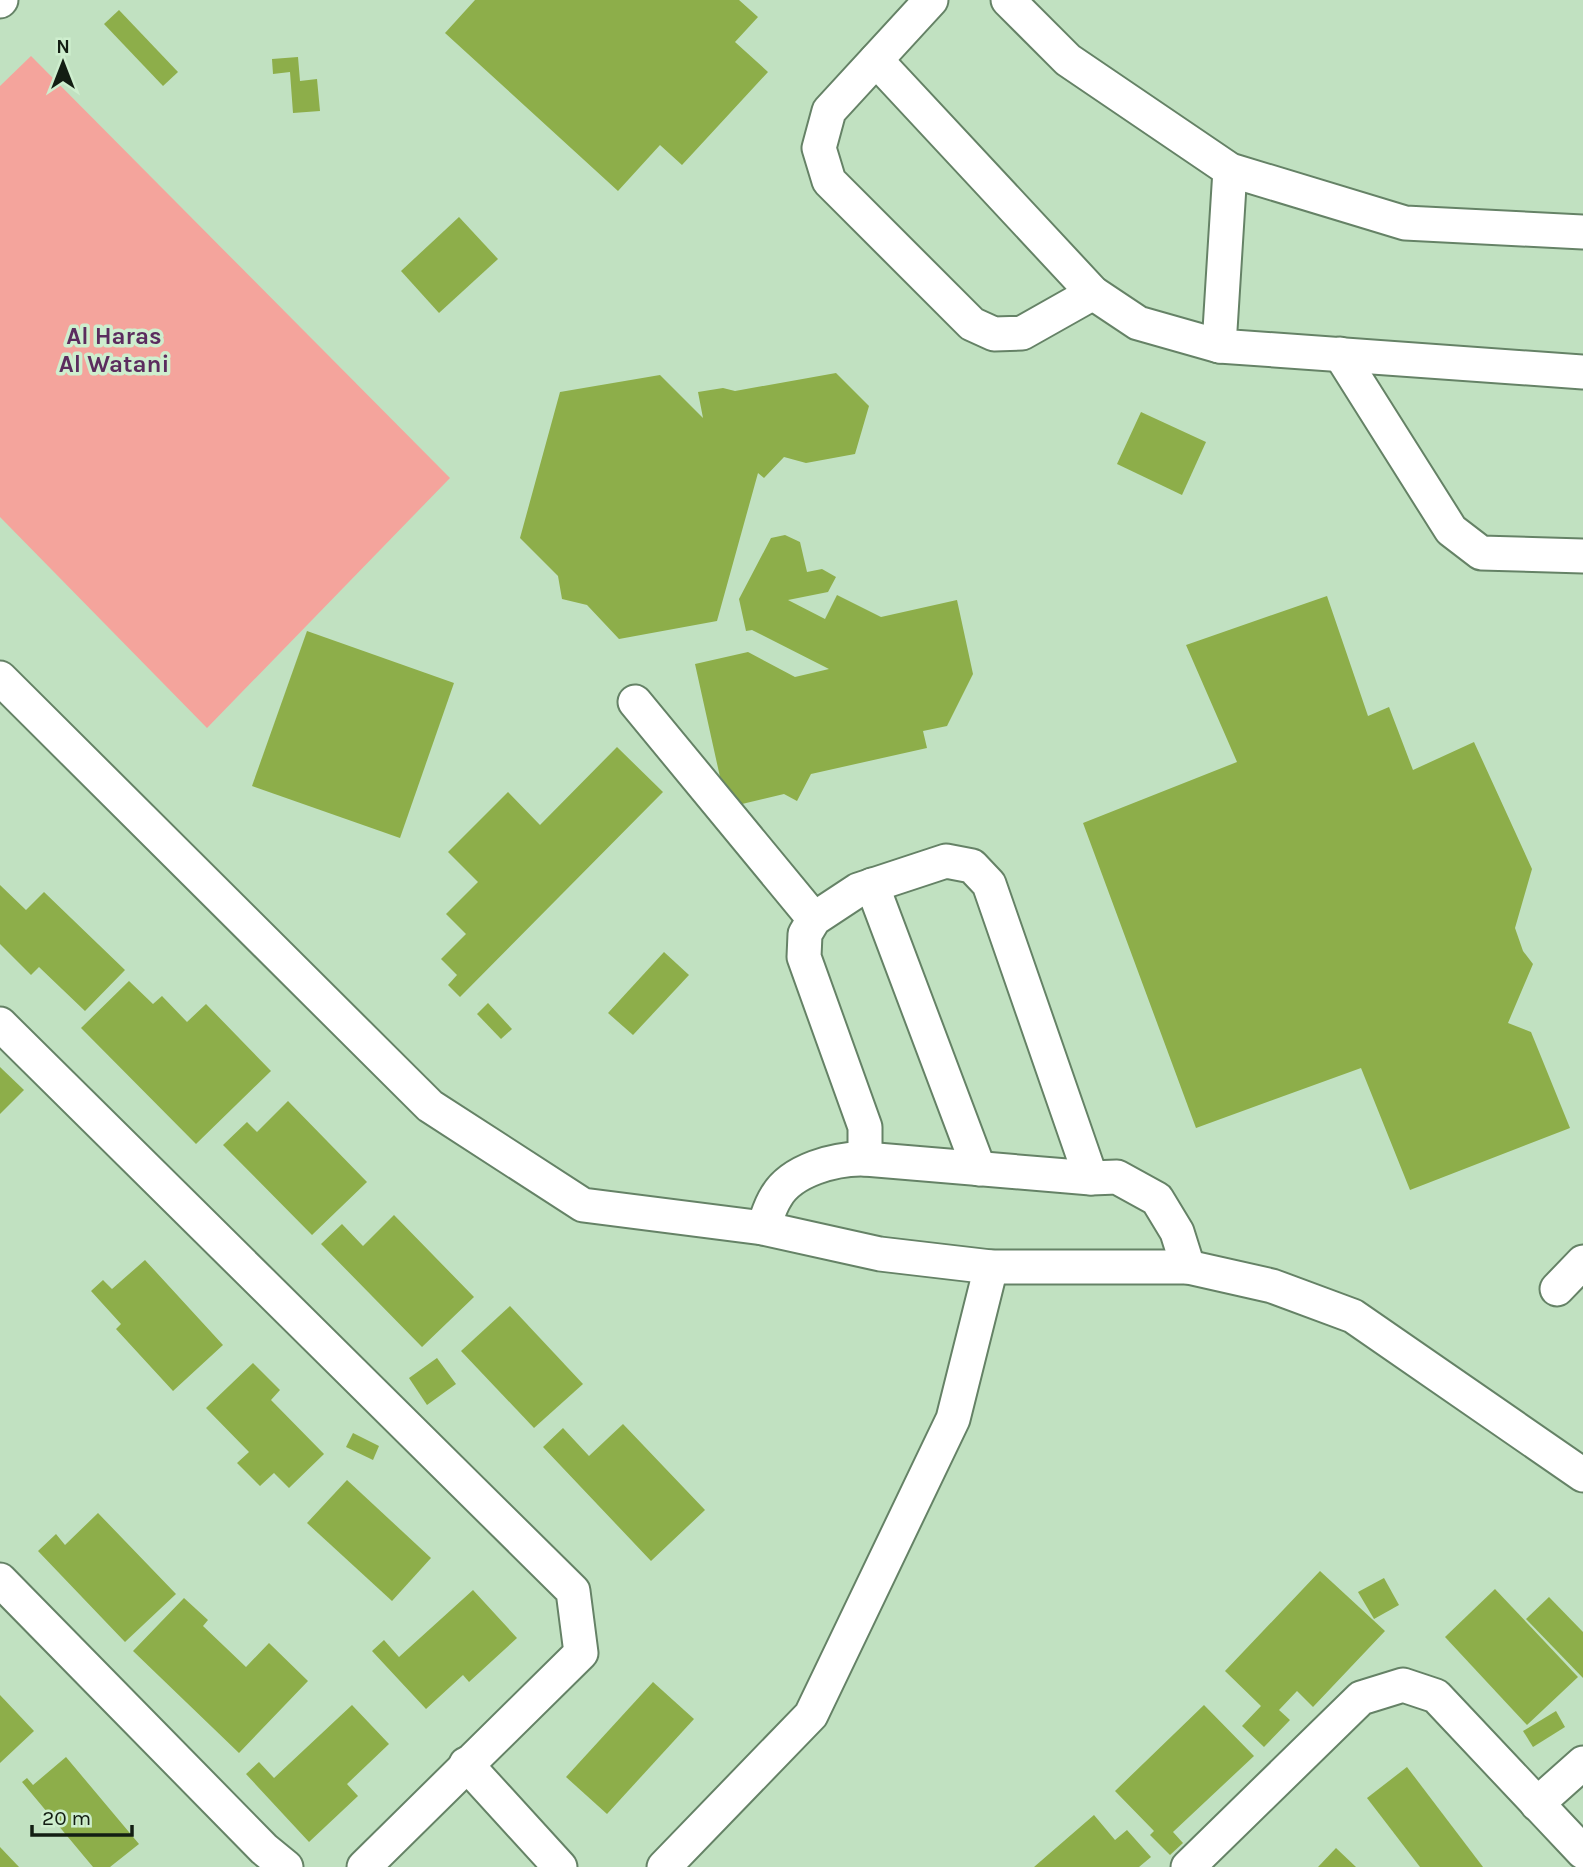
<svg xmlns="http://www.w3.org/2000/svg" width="1583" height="1867" viewBox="0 0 1583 1867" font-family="Karla,sans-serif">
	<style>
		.green { fill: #f4a49c }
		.building { fill: #8dae4a }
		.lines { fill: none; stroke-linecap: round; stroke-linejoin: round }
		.minor-casing { stroke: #658266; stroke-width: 37 }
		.minor { stroke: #fff; stroke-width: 33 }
		.labels { text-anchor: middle; stroke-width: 7; stroke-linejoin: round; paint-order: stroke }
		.neighbourhood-label { font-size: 24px; font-weight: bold; fill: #5b2c5e; stroke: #ceeece }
	</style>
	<rect width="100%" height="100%" fill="#c1e1c1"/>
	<!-- green -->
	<polygon class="green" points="31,56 450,478 207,728 0,517 0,86"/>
	<!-- building -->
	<g class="building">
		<polygon points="475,0 739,0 758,17 735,42 768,72 682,165 660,145 618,191 445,33"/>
		<polygon points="119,10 178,72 163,86 104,24"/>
		<polygon points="298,57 300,81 317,79 320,111 293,113 290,72 273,74 272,59"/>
		<polygon points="459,217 498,259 439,313 401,271"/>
		<polygon points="836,373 869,406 855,454 806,463 784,457 764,478 758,473 717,621 619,639 587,605 562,599 558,576 520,538 560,392 660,375 703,418 698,392 723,388 735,391"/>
		<polygon points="1141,412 1206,442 1182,495 1117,464"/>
		<polygon points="785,535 800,542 807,572 822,569 836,577 828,592 788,600 825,619 837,595 881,617 957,600 973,674 947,726 923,731 927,748 811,774 797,801 784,794 742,804 724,795 695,664 748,652 795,677 829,669 752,630 746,631 739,599 771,538"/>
		<polygon points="1327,596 1368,716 1389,707 1413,770 1474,742 1532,869 1515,928 1523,951 1533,964 1508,1023 1531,1032 1570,1128 1410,1190 1361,1068 1196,1128 1083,823 1237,762 1186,645"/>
		<polygon points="307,631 454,683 400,838 252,786"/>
		<polygon points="617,747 663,792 460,997 448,985 457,975 441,959 466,934 446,914 478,882 448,852 508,792 540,825"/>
		<polygon points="0,885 26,910 44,892 125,970 85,1011 39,967 31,975 0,944"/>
		<polygon points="664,952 689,975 633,1035 608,1013"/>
		<polygon points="129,981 153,1004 162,996 187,1022 206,1004 271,1071 196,1144 81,1028"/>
		<polygon points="488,1003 512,1029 501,1039 477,1014"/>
		<polygon points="0,1067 24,1090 0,1114"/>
		<polygon points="288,1101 367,1182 312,1235 223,1145 247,1122 257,1132"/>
		<polygon points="394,1215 474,1297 422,1347 321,1244 342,1224 363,1246"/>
		<polygon points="145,1260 223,1345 173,1391 116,1329 121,1324 91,1291 103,1280 112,1289"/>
		<polygon points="510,1306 583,1384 534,1428 461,1351"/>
		<polygon points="437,1358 456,1384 427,1405 409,1378"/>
		<polygon points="253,1363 280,1390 271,1400 324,1454 289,1488 274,1473 260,1486 237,1463 249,1452 206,1408"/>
		<polygon points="623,1424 705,1510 651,1561 543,1447 563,1428 589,1456"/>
		<polygon points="353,1433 379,1446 373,1460 346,1447"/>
		<polygon points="347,1480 431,1558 392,1601 307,1523"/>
		<polygon points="98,1513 176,1594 125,1642 38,1551 56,1534 65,1545"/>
		<polygon points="1320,1571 1385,1631 1313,1707 1297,1691 1279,1710 1290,1720 1264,1747 1242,1726 1261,1706 1225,1671"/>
		<polygon points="1384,1578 1399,1605 1374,1619 1358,1592"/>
		<polygon points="1495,1589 1578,1677 1527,1725 1445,1637"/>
		<polygon points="473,1590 517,1638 469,1682 463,1675 426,1709 372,1651 384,1640 399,1657"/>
		<polygon points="1549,1597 1583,1632 1583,1678 1526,1619"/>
		<polygon points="184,1598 208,1620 203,1626 246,1667 269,1643 308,1681 239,1753 133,1651"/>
		<polygon points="653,1682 694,1719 607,1814 566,1777"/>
		<polygon points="0,1695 34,1731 0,1763"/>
		<polygon points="352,1705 389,1744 347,1784 358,1796 309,1842 246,1774 259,1762 274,1778"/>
		<polygon points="1204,1705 1254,1756 1173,1832 1183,1843 1170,1855 1150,1835 1154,1831 1115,1791"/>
		<polygon points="1556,1711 1565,1727 1533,1747 1523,1731"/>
		<polygon points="66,1757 139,1844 110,1867 93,1867 22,1782 27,1778 33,1785"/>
		<polygon points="1407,1767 1483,1867 1420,1867 1367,1798"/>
		<polygon points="1094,1815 1115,1840 1127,1830 1151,1857 1139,1867 1034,1867"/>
		<polygon points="0,1847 19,1867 0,1867"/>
		<polygon points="1336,1848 1356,1867 1318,1867"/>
	</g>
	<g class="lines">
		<defs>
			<g id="minor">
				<polyline points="931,0 829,111 819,148 829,181 972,324 994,334 1022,333 1093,293"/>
				<polyline points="1008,0 1068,60 1230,170 1405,223 1583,232"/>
				<polyline points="0,1 1,0"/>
				<polyline points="876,60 1093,293 1138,323 1219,346"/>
				<polyline points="1230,170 1219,346 1583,372"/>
				<polyline points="1340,354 1451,530 1481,553 1583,556"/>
				<polyline points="0,678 430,1106 583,1205 763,1228 880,1254 991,1267 1188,1267 1272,1286 1353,1316 1583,1475"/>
				<polyline points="635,702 814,919"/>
				<polyline points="872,885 979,1169"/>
				<polyline points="0,1024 573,1591 581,1653 364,1867"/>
				<polyline points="865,1159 1091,1178"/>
				<path d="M 763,1228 C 767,1218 770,1206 776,1197 C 791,1170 836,1158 865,1159 L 865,1127 L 804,957 L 805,934 L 814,919 L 858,890 L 946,861 L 972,866 L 989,884 L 1091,1178 L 1117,1177 L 1157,1199 L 1177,1232 L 1188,1267"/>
				<polyline points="1557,1289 1583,1262"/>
				<polyline points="0,1580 264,1849 286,1867"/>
				<polyline points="466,1764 560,1867"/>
				<polyline points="1537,1804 1583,1763"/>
				<polyline points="664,1867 811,1715 953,1419 991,1267"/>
				<polyline points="1188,1867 1361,1698 1403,1685 1436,1696 1583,1852"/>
			</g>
		</defs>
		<!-- minor casing -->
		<use href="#minor" class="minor-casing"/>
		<!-- minor -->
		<use href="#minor" class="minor"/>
	</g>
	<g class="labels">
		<!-- neighbourhood labels -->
		<g class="neighbourhood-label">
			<text x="114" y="344">Al Haras<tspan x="114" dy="28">Al Watani</tspan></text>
		</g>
	</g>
	<!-- north arrow -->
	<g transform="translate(63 63)" stroke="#ceeece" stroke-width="5" paint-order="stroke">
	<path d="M0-5L12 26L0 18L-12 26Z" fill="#131e13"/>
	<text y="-10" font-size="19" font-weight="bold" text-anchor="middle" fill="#131e13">N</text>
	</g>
	<!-- scale -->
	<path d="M32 1825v10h100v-10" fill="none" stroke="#131e13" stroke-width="3.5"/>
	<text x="42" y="1825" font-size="21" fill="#131e13" stroke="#ceeece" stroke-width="5" paint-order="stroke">20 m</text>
</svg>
